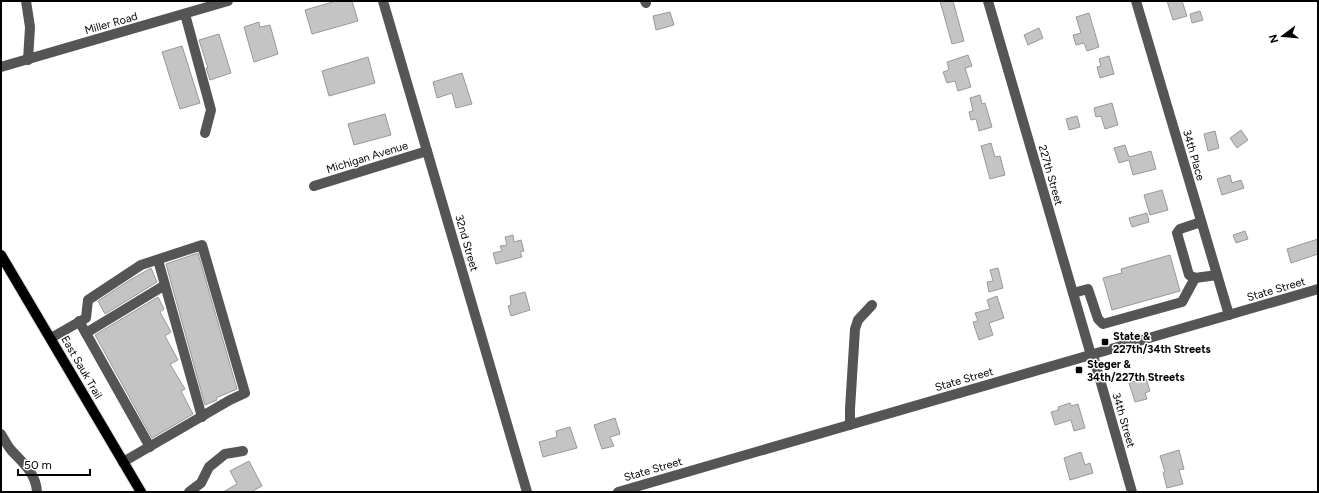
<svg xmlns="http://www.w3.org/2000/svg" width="1319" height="493" viewBox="0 0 1319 493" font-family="Figtree,sans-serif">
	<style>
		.building { fill: #c4c4c4; stroke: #999 }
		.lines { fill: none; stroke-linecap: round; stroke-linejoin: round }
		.major-casing { stroke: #dbdbdb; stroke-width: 12 }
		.minor { stroke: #555; stroke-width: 10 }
		.major { stroke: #000; stroke-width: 10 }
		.poi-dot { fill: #000; stroke: #fff; stroke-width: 1.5 }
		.labels { text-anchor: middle; stroke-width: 3; stroke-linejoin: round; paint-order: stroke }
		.street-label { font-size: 11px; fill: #000; stroke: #fff }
		.poi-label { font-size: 11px; font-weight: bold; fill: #000; stroke: #fff; text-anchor: start }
	</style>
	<rect width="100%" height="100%" fill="#fff"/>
	<!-- building -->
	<g class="building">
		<polygon points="336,1 352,1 358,21 312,34 305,10"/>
		<polygon points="940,1 953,1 964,41 952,44"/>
		<polygon points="1167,1 1182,1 1187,16 1173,20"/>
		<polygon points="1200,11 1203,20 1192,23 1190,14"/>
		<polygon points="670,12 674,25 656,30 653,16"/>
		<polygon points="1089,13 1099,47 1087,51 1084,43 1076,45 1073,35 1081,33 1076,17"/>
		<polygon points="259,22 260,27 270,25 278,54 254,62 244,27"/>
		<polygon points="1039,28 1043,38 1028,45 1024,35"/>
		<polygon points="219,34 231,73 210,80 206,68 208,68 199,40"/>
		<polygon points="182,46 200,103 180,109 162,52"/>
		<polygon points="968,55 972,66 965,68 971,87 958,91 955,81 947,83 943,72 949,70 947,62"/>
		<polygon points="1109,56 1114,74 1100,78 1097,67 1101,66 1099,59"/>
		<polygon points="368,57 375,83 329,96 322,71"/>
		<polygon points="462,73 472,104 456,108 452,93 437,98 433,82"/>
		<polygon points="980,95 982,104 985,103 992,127 979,131 976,119 971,120 969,112 973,111 970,98"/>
		<polygon points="1112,103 1118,125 1105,129 1101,116 1096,117 1094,108"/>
		<polygon points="385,114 391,135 354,145 348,124"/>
		<polygon points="1077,116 1080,127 1069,130 1066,119"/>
		<polygon points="1241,130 1248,140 1237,148 1230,138"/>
		<polygon points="1215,131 1219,148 1208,151 1204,134"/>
		<polygon points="991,143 995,157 1000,156 1005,175 990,179 981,146"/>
		<polygon points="1125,145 1129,157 1151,151 1156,169 1133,175 1129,160 1119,163 1114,148"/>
		<polygon points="1230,175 1232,183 1241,180 1244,188 1222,195 1217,179"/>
		<polygon points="1162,190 1168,210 1150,215 1144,195"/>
		<polygon points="1147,213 1149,222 1132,227 1129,218"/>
		<polygon points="1245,231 1248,239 1236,243 1233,235"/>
		<polygon points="513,235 514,242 521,240 524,251 520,252 522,257 496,264 493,253 502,251 500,246 507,245 505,237"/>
		<polygon points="1318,239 1318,254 1291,263 1287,249"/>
		<polygon points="198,253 237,389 216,398 217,400 205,405 166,264"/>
		<polygon points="1170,255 1180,291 1112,310 1103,278 1122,273 1121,269"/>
		<polygon points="151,268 157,282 105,314 98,301 130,280"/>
		<polygon points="998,268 1003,288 989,292 987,282 993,281 990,270"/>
		<polygon points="525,292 530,310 511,316 508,306 511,305 510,296"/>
		<polygon points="997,296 1004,318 989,323 993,335 979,340 973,322 978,321 975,313 990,309 987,300"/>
		<polygon points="158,297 164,309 160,312 171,332 165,336 178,360 170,364 185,389 181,391 193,414 152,438 95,335"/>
		<polygon points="1146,378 1150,391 1145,393 1147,399 1135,402 1129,383"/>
		<polygon points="1070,403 1071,406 1078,404 1085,428 1074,431 1071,420 1055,425 1051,412 1059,410 1058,407"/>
		<polygon points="615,418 620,434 610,437 614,446 602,449 594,425"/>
		<polygon points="570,427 577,448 543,457 539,442 557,437 556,431"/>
		<polygon points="1179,450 1184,469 1179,470 1183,484 1167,488 1163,473 1165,472 1160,456"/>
		<polygon points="1081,452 1085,465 1090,463 1093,473 1070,480 1064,458"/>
		<polygon points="249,461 262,486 251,492 223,492 237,484 230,471"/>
	</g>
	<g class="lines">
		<defs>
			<polyline id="major" points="1,255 141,492"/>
		</defs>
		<!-- major casing -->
		<use href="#major" class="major-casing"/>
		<!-- minor -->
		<g class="minor">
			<polyline points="26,1 30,27 28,60"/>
			<polyline points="383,1 527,492"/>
			<polyline points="645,1 646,3"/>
			<polyline points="988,1 1091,355"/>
			<polyline points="1136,1 1229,315"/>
			<polyline points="185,14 211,110 205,133"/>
			<polyline points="1,67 228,1"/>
			<polyline points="314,186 427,151"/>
			<polyline points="1201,222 1180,229 1177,233 1189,275 1195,278 1217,275"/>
			<polyline points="158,260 202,417"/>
			<polyline points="1073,293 1088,289 1098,319 1103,324 1182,302 1195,278"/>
			<polyline points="79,321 150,447"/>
			<polyline points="86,333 165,285"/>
			<polyline points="51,338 86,318 88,300 141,265 202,245 245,393 230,400 123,462"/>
			<polyline points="1093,355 1132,492"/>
			<polyline points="850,425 850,409 855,329 858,320 872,305"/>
			<path d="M 1,434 C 4,439 7,445 11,450 C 23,463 36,473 37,492"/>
			<polyline points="189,492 201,483 209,467 225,454 243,451"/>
			<polyline points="618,492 1318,289"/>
		</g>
		<!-- major -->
		<use href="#major" class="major"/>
	</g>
	<!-- markers -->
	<g class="poi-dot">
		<rect x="1101" y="338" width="8" height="8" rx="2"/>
		<rect x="1075" y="366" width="8" height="8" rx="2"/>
	</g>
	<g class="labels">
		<!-- street labels -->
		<g class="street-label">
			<text transform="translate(111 23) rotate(-16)" y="4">Miller Road</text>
			<text transform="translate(1194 155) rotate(74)" y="4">34th Place</text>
			<text transform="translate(367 157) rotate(-17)" y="4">Michigan Avenue</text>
			<text transform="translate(1051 175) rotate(74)" y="4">227th Street</text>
			<text transform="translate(467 243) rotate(74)" y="4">32nd Street</text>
			<text transform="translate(1276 289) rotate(-16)" y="4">State Street</text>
			<text transform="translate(82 367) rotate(60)" y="4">East Sauk Trail</text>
			<text transform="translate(964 379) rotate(-16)" y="4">State Street</text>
			<text transform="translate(1124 420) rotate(74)" y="4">34th Street</text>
			<text transform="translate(653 469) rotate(-16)" y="4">State Street</text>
		</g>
		<!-- poi labels -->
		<g class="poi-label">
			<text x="1113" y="340">State &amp;<tspan x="1113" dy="13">227th/34th Streets</tspan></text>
			<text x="1087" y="368">Steger &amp;<tspan x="1087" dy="13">34th/227th Streets</tspan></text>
		</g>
	</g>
	<!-- border -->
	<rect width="1319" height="493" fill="none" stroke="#000000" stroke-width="4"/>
	<!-- north arrow -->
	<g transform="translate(1283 36) rotate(254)" stroke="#ffffff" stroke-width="3" paint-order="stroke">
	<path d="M0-3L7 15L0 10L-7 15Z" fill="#000000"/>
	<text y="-6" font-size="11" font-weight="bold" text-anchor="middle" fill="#000000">N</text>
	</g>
	<!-- scale -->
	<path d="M18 469v6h72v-6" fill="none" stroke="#000000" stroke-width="2"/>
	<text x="24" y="469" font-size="12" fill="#000000" stroke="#ffffff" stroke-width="3" paint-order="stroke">50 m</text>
</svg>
